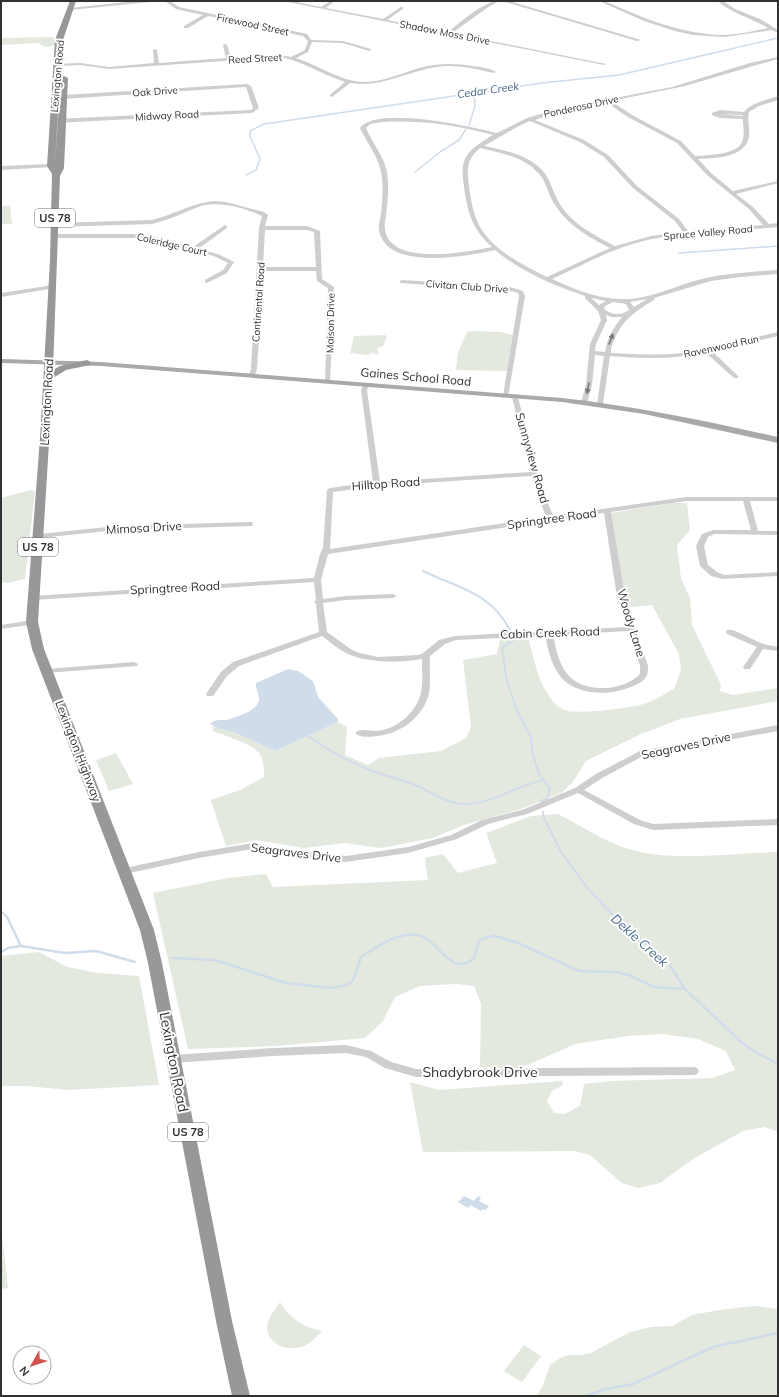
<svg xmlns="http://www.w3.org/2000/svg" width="779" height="1397" viewBox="0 0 779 1397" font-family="Mulish,sans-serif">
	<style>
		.green { fill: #e3e9de }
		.water { fill: #d0dce9 }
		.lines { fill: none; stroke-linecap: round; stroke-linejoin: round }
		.stream-far2 { stroke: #d0dce9; stroke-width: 1.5 }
		.stream-far1 { stroke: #d0dce9; stroke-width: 2 }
		.stream { stroke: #d0dce9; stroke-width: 2.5 }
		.minor { fill: #cecece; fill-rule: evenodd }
		.major { fill: #a9a9a9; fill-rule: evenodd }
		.highway { fill: #989898; fill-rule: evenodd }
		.oneway { fill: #787878 }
		.labels { text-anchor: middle; stroke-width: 4; stroke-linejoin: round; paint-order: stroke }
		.far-street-label { font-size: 10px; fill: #313131; stroke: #fff }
		.far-water-label { font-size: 11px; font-style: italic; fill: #48688a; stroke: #fff }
		.shield { fill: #fff; stroke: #6f6f6f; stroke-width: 1 }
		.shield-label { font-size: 11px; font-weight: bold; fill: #313131 }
		.street-label { font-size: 12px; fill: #313131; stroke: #fff }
		.water-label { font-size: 13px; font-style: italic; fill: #48688a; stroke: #fff }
		.near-street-label { font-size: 14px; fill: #313131; stroke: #fff }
	</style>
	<rect width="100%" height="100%" fill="#fff"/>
	<!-- green -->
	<g class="green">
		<polygon points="53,37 56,45 45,47 38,43 1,45 1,38"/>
		<polygon points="1,206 10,206 12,224 1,224"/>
		<polygon points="471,331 500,332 513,335 507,371 456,370 458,352 467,332"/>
		<polygon points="385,335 387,337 383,346 377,348 379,354 370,353 369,355 350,353 354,336"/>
		<polygon points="31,490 35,491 25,579 7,583 1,582 1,498"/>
		<path d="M 673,503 L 687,503 L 690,530 L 677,545 L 681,579 L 690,598 L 692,625 L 721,685 L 720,691 L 733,695 L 778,688 L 778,701 L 680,719 L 641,734 L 586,761 L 572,783 L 561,793 L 518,810 L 464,825 L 433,838 L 381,848 L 345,843 L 304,848 L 256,840 L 226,846 L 211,800 L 240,790 L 264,777 C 264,769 264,760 259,753 C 252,744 224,735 213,731 L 212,726 L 236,733 L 275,751 L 338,722 L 347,727 L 345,755 L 368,765 L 379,758 L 441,751 L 466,738 L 471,727 L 463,660 L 497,654 L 500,640 L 528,638 C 535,661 540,695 562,709 C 574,716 629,708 644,704 C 654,701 664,694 674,689 L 681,670 L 679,654 L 652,605 L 629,607 L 623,588 L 611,513 Z"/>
		<polygon points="116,753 133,784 109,791 96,760"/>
		<path d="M 558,814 C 582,826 606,843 632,850 C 674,862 734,853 778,852 L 778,1132 L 765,1127 L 743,1131 L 693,1159 L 660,1183 L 638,1188 L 622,1183 L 590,1155 L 574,1151 L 423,1152 L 410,1082 L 439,1090 L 562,1081 L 563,1085 L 552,1091 L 547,1101 L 554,1113 L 565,1114 L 580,1106 L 584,1084 L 611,1081 L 712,1078 L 735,1070 L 726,1051 L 698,1039 L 663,1034 L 628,1036 L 575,1044 L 521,1068 L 480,1067 L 481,1003 L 474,986 L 456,984 L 420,986 L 395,997 L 383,1021 L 365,1038 L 276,1046 L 188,1049 L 153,893 L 228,878 L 266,874 L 273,887 L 428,880 L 425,858 L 443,854 L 458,873 L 497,863 L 486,833 L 531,816 Z"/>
		<polygon points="39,952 67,967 98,973 139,976 159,1085 68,1090 26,1086 1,1086 1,956"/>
		<polygon points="1,1229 8,1288 1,1289"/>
		<path d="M 280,1302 C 290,1319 303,1327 322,1331 C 317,1336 312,1342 306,1345 C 291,1353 267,1346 267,1327 C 268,1317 275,1310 280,1302 Z"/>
		<polygon points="754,1306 778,1309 778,1396 536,1396 542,1388 550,1365 560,1358 568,1355 581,1355 591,1353 630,1332 651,1327 672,1326 692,1315 719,1310"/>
		<polygon points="524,1345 541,1356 522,1382 504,1371"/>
	</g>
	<!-- water -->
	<g class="water">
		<path d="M 288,669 L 298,671 L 313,681 L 318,697 L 338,719 L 338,722 L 275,751 L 236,733 L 218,728 L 210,724 C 217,717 222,722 230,719 C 239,716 256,711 259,701 C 260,695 255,689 256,683 Z"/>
		<polygon points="464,1196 474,1201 478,1196 481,1198 479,1201 489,1206 486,1210 483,1209 481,1211 471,1205 468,1208 458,1202"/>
	</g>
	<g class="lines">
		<!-- stream-far2 -->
		<g class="stream-far2">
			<polyline points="469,125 475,106 474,94"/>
			<polyline points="415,172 440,152 459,140 466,129"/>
			<polyline points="246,175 256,170 260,159 250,136 250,131 264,124 542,83 619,75 778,38"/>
			<polyline points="679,253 778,246"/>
		</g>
		<!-- stream-far1 -->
		<g class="stream-far1">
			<path d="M 423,571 C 460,589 491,592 511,632"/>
			<polyline points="513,637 514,640 502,648 506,676 516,709 530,735 533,755 539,774 550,788 547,799 540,801"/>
			<path d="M 308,736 C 329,751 353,764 378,773 C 390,777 403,780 415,785 C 433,792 449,806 469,804 C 495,802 518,785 544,780"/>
			<polyline points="543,812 544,818 561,852 589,890 616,918"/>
			<polyline points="1,911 8,918"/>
		</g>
		<!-- stream -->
		<g class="stream">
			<polyline points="7,917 21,946 65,953 96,951 135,962"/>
			<polyline points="615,917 667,961 685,989 741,1042 755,1052 778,1064"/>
			<polyline points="1,952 8,948 21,946"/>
			<path d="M 172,958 L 215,960 L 286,983 L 331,988 L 347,985 L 353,981 L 361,957 C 377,947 398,931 418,935 C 438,939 451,979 474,958 L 479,941 L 484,938 L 495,936 L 518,943 L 579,971 L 616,972 L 629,975 L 654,987 L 685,989"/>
			<polyline points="585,1396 606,1389 633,1384 713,1347 778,1333"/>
		</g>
		<!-- minor -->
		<g class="minor">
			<polygon points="136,1 152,1 150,2 70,10 68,9 70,8"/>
			<path d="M 165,1 L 170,1 L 179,7 L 307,34 L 311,40 L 343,41 L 371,49 L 371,50 L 369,51 L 343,43 L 312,42 L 308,52 L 296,58 C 318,65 338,80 362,82 C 382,82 400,74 419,68 C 437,63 454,63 473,66 C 480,67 490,68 496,72 L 494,73 C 475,69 456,64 436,67 C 406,72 381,88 350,83 L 332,97 L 330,96 L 330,95 L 345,82 C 323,75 304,62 281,57 L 109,69 L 80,65 L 57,66 L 55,65 L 57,64 L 80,63 L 109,67 L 154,63 L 153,50 L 155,49 L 157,50 L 159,63 L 226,58 L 223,45 L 225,44 L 227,45 L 231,58 L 281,55 L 291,57 L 305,50 L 308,41 L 303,36 L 208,16 L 188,28 L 184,28 L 184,26 L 203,15 L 176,9 Z"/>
			<path d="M 283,1 L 292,1 L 321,7 L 330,1 L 335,1 L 326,8 L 383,19 L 401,7 L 403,7 L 403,9 L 387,20 L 448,32 C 461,22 483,1 499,1 L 487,8 L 452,33 L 606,64 L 604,65 Z"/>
			<polygon points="502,1 509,1 641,40 637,41"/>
			<path d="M 599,1 L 605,1 C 642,18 681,34 723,35 C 738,35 754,31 768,28 C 752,18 732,14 718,1 L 723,1 L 735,9 L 760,19 L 778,30 L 778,33 L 772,30 L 724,37 L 693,35 L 675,31 L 644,21 Z"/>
			<path d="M 778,57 L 778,59 L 753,66 L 685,86 L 611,101 L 632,115 L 681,141 L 695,156 C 708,155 737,155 742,142 C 745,135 743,127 743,119 L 720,118 L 712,115 L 712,113 L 720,110 L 744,112 C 750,103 767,100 778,96 L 778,100 L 759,106 L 749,112 C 747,120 750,128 749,137 C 745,158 715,158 698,159 L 711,173 L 733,191 L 778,181 L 778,183 L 736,194 L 753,207 L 769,224 L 778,223 L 778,227 C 730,232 679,230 633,244 C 605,252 579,267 552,279 C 574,289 597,299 622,299 C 650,300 676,285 702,279 C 727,273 753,272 778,270 L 778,274 L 740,277 L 711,281 L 654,298 L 655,299 L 654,300 C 631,314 619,323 611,349 L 611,353 C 634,354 658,356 682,353 C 714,349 746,339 778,332 L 778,336 L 712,351 L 738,376 L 738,378 L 734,378 L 706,353 C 674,359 643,359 610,356 L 603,404 L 600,406 L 597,404 L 604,356 L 595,355 L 592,385 L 587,403 L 584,405 L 582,404 L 581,403 L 586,385 L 590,344 L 601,320 L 598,311 L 585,298 L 585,296 C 554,286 520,271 495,250 C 468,256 386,272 379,230 C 378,225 380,219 381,215 C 382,201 384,186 381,172 C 378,156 367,143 360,128 C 376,105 473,127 497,133 L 527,118 L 557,109 L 672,87 L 750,63 ZM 606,102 L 628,117 L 677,143 L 707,175 L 749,209 L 763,225 L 688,231 L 679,219 L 637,186 L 608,155 L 584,140 L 535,120 L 560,111 ZM 719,114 L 720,114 L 743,115 L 743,116 ZM 530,121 L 580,142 L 604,157 L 633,188 L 675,221 L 683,232 L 651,236 L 615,246 C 594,235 570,223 558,201 C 552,190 550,177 540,168 C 525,154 503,150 484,146 L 517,127 ZM 383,122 C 421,120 457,125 493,135 C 482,142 470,148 465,159 C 461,168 463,178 464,187 C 467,211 473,231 492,247 C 468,252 389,267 385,229 C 384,225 386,219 386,214 C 388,200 389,186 387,172 C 384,156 372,143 366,128 L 370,124 ZM 480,148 C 500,153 522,156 536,171 C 545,178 547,190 552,200 C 565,224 587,236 610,248 L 547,277 C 523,265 492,250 479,225 C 473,213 471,200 469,187 C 467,169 466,160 480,148 ZM 591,298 L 606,301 L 599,305 ZM 647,299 L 634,307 L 630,302 ZM 613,302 L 626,304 L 629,310 C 621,316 612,315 604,309 L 605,306 ZM 606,315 L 612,317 L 622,317 C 613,328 607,339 605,352 L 595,351 L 596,344 L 607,320 Z"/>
			<polygon points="247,84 251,86 259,108 252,113 55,123 52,121 55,119 251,110 253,108 246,87 63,99 60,97 63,95"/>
			<polygon points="51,164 53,165 53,167 1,170 1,166"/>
			<path d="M 214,201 L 226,202 L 264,212 L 268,215 L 265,226 L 307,226 L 320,231 L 322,279 L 334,287 L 330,383 L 326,383 L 325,382 L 328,288 L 317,281 L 316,271 L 263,271 L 257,369 L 254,377 L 252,378 L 249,376 L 251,369 L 259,228 L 262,216 C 246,208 223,202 205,205 C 196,207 187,212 179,215 C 170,219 161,221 152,224 L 55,227 L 52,225 L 55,223 L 152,220 C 173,215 192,203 214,201 ZM 265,230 L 307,230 L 314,232 L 316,267 L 263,267 Z"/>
			<polygon points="225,225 227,226 227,228 198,249 218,254 234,262 227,273 207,283 205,282 205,280 223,270 228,263 214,256 144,238 55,238 52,236 55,234 144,234 193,247"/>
			<polygon points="402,280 510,287 523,291 525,296 508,397 504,397 503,396 519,296 518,293 510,291 400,283 400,281"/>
			<polygon points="53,285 56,287 55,288 1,297 1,293"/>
			<path d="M 366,383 L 369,385 L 367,390 L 380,482 L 530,472 L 512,397 L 515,395 L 518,397 L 537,474 L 553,516 L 686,497 L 778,497 L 778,501 L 750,501 L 758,531 L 778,531 L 778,535 L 714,534 L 708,537 L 704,546 L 708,565 L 717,572 L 724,575 L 778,572 L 778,576 L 723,579 L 711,576 L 700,566 L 696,546 L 702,534 L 713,530 L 751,530 L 743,501 L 686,501 L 611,512 L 625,597 L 648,666 C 648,669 648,673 647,675 C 645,681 638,684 633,686 C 613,695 586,696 567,683 C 554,673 547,651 546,636 L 456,640 L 445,644 L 430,656 C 429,668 431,681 429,693 C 424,716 402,733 378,736 C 372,737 359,738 355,733 C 360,728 369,731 376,731 C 396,730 416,713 421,693 C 423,682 422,670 422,659 C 400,663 368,663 348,654 C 339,650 330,642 322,636 L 239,666 L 227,676 L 213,696 L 207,696 L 206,694 L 221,672 L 233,662 L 319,632 L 316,604 L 314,602 L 316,600 L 314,582 L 33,600 L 29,598 L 33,596 L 314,578 L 320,554 L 323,548 L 327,490 L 330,488 L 373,482 L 361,390 L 364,384 ZM 531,476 L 546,517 L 330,549 L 333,492 L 377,486 ZM 604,513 L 617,597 L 627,627 L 455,636 L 439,640 L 423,653 L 419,655 L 378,657 L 360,653 L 352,650 L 327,632 L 323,603 L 346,600 L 393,598 L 397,596 L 393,594 L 346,596 L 323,599 L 321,580 L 328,554 L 548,521 L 551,522 L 554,521 ZM 629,631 L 640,666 L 640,674 C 624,691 589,693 571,678 C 561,669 556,652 554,639 L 554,635 Z"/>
			<polygon points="249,522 252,522 253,524 252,526 117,530 39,538 35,536 39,534 117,526"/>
			<polygon points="32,620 35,620 36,622 35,624 1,629 1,625"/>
			<polygon points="727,630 733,630 763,644 778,647 778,651 763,649 750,669 744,669 743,667 757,647 727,634 726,632"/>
			<polygon points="134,662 138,664 137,666 47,673 43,671 47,669"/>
			<polygon points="778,725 778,731 645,755 602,778 584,790 640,820 653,824 778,819 778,825 653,830 634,824 578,793 527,814 488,824 457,839 408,853 346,862 295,857 253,849 199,858 125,874 122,873 121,871 122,869 125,868 199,852 253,843 295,851 346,856 408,847 451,835 482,820 522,810 575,788 596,774 640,751"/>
			<polygon points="346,1045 371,1051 391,1062 416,1069 694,1067 697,1068 699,1071 697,1074 694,1075 416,1077 385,1068 366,1057 346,1053 273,1056 173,1063 170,1062 168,1059 170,1056 173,1055 273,1048"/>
		</g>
		<!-- major -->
		<path class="major" d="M 1,359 L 101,362 L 562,398 C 635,406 706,421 778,437 L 778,443 L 644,414 L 562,402 L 101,366 L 1,363 Z"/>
		<!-- highway -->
		<polygon class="highway" points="70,1 76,1 63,40 55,165 60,78 64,76 68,78 64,168 60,176 53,370 60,366 87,360 92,363 90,365 66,370 53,378 38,622 44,649 154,930 162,963 232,1321 250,1396 232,1396 216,1321 148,963 140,930 32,649 26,622 40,438 50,260 52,174 47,166 55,40"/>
	</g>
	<!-- one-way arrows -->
	<defs><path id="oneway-solid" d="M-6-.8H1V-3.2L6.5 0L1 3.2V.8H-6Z"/></defs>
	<g class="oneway">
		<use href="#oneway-solid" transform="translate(611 339) rotate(-70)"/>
		<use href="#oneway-solid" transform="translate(588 388) rotate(101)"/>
	</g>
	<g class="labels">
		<!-- far-street labels -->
		<g class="far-street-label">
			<text transform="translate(253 24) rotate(12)" y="4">Firewood Street</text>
			<text transform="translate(445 32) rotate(11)" y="4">Shadow Moss Drive</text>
			<text transform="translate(255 58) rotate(-3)" y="4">Reed Street</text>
			<text transform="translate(57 76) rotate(-85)" y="4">Lexington Road</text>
			<text transform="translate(155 91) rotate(-4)" y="4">Oak Drive</text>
			<text transform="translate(581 106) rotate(-12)" y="4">Ponderosa Drive</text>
			<text transform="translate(167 115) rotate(-3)" y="4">Midway Road</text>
			<text transform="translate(708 232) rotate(-5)" y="4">Spruce Valley Road</text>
			<text transform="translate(172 244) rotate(13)" y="4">Coleridge Court</text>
			<text transform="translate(467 286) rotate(4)" y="4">Civitan Club Drive</text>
			<text transform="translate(258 302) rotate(-86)" y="4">Continental Road</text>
			<text transform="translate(330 323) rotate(-89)" y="4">Maison Drive</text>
			<text transform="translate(721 346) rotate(-12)" y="4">Ravenwood Run</text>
		</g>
		<!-- far-water labels -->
		<g class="far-water-label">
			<text transform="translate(488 90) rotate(-8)" y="4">Cedar Creek</text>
		</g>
		<!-- shield labels -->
		<g class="shield">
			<rect x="35" y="209" width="40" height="18" rx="3"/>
			<rect x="18" y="538" width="40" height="18" rx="3"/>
			<rect x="168" y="1123" width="40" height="18" rx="3"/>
		</g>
		<g class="shield-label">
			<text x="55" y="222">US 78</text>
			<text x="38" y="551">US 78</text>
			<text x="188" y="1136">US 78</text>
		</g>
		<!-- street labels -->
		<g class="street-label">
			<text transform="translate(416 377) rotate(5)" y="4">Gaines School Road</text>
			<text transform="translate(47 402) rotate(-87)" y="4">Lexington Road</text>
			<text transform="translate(532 458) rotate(74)" y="4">Sunnyview Road</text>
			<text transform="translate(386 484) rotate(-4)" y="4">Hilltop Road</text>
			<text transform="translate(552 519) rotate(-8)" y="4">Springtree Road</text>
			<text transform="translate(144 528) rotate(-3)" y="4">Mimosa Drive</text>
			<text transform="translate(175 588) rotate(-3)" y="4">Springtree Road</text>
			<text transform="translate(631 623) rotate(73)" y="4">Woody Lane</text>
			<text transform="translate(550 633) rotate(-2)" y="4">Cabin Creek Road</text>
			<text transform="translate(686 746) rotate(-12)" y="4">Seagraves Drive</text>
			<text transform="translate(78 751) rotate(69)" y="4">Lexington Highway</text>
			<text transform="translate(296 853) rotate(7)" y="4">Seagraves Drive</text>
		</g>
		<!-- water labels -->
		<g class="water-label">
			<text transform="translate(640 940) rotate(42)" y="5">Dekle Creek</text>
		</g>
		<!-- near-street labels -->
		<g class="near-street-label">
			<text transform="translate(174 1062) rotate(79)" y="5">Lexington Road</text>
			<text x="480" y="1077">Shadybrook Drive</text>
		</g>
	</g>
	<!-- border -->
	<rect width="779" height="1397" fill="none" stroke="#313131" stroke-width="4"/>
	<!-- north arrow -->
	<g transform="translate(32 1365) rotate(231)"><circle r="19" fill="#ffffff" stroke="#adadad"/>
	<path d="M0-3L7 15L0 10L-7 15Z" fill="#d0524b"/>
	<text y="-6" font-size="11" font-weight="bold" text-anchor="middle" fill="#313131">N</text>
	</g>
</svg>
